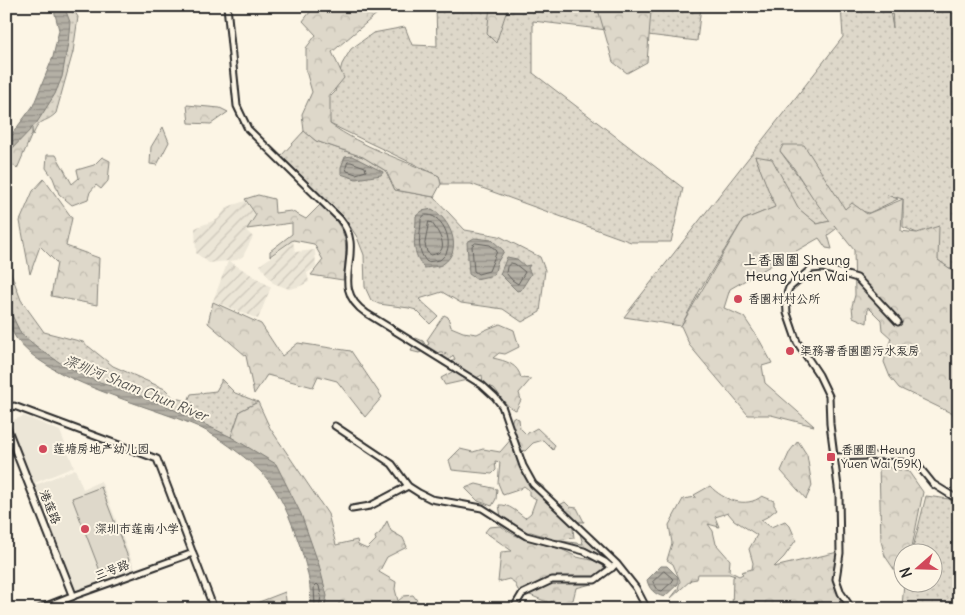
<svg xmlns="http://www.w3.org/2000/svg" width="965" height="615" viewBox="0 0 965 615" font-family="Delius,'LXGW WenKai TC',sans-serif">
	<style>
		.built { fill: #ece6d7 }
		.industrial { fill: url(#industrial-furrows) }
		.grass { fill: url(#grass-dots); stroke: #84827a }
		.forest { fill: url(#forest-crowns); stroke: #84827a; fill-rule: evenodd }
		.garden { fill: #ded8ca; stroke: #84827a }
		.water { fill: url(#water-rules); stroke: #7d7b74 }
		.lines { fill: none; stroke-linecap: round; stroke-linejoin: round }
		.shore { stroke: #62605c; stroke-width: 1 }
		.minor-casing { stroke: #2b2b2b; stroke-width: 9 }
		.tertiary-casing { stroke: #2b2b2b; stroke-width: 10 }
		.minor { stroke: #fcf5e5; stroke-width: 5 }
		.tertiary { stroke: #fcf5e5; stroke-width: 6 }
		.poi-dot { fill: #d1495b; stroke: #fcf5e5; stroke-width: 2 }
		.labels { text-anchor: middle; stroke-width: 4; stroke-linejoin: round; paint-order: stroke }
		.poi-label { font-size: 12px; fill: #2b2b2b; stroke: #fcf5e5; text-anchor: start }
		.street-label { font-size: 12px; fill: #2b2b2b; stroke: #fcf5e5 }
		.neighbourhood-label { font-size: 14px; fill: #2b2b2b; stroke: #fcf5e5 }
		.water-label { font-size: 14px; font-style: italic; fill: #545350; stroke: #fcf5e5 }
	</style>
	<defs>
		<pattern id="industrial-furrows" width="10" height="10" patternUnits="userSpaceOnUse" patternTransform="scale(1.25)"><rect width="10" height="10" fill="#ece6d7"/><path d="M-1 1l2-2M0 10L10 0M9 11l2-2" fill="none" stroke="#cbc5b9"/></pattern>
		<pattern id="grass-dots" width="8" height="8" patternUnits="userSpaceOnUse" patternTransform="scale(1.25)"><rect width="8" height="8" fill="#ded8ca"/><path d="M2 2h.1M6 6h.1" fill="none" stroke="#bfbaae" stroke-width="1.8" stroke-linecap="round"/></pattern>
		<pattern id="forest-crowns" width="20" height="18" patternUnits="userSpaceOnUse" patternTransform="scale(1.25)"><rect width="20" height="18" fill="#ded8ca"/><path d="M2 6a3 3 0 1 1 6 0M12 15a3 3 0 1 1 6 0" fill="none" stroke="#bfbaae"/></pattern>
		<pattern id="water-rules" width="6" height="5" patternUnits="userSpaceOnUse" patternTransform="scale(1.25)"><rect width="6" height="5" fill="#b4b0a5"/><path d="M0 2.5h6" fill="none" stroke="#938f87"/></pattern>
	</defs>
	<rect width="100%" height="100%" fill="#fcf5e5"/>
	<filter id="ink" filterUnits="userSpaceOnUse"><feTurbulence type="fractalNoise" baseFrequency=".02" numOctaves="2"/><feDisplacementMap in="SourceGraphic" scale="10" xChannelSelector="R" yChannelSelector="G"/><feConvolveMatrix kernelMatrix="1 2 1 2 8 2 1 2 1" color-interpolation-filters="sRGB"/></filter>
	<g filter="url(#ink)">
		<!-- built -->
		<g class="built">
			<polygon points="24,416 60,431 74,467 32,484 8,422"/>
			<polygon points="75,469 83,489 101,481 135,569 75,593 33,486"/>
		</g>
		<!-- industrial -->
		<g class="industrial">
			<polygon points="245,201 255,215 246,230 253,237 243,256 237,260 229,261 271,287 258,319 213,301 228,261 209,263 196,253 195,228 218,219 227,207"/>
			<polygon points="293,241 295,252 315,250 316,267 307,273 309,282 298,287 289,289 273,283 260,265"/>
		</g>
		<!-- grass -->
		<g class="grass">
			<path d="M 60,6 L 71,6 L 78,17 L 73,52 L 56,113 C 45,124 40,117 33,135 L 30,122 L 64,40 Z"/>
			<polygon points="436,6 701,6 697,41 533,21 533,73 683,188 671,242 631,242 471,184 441,184 439,176 330,124 328,99 335,92 342,64 351,49 373,33 405,27 412,45 437,46"/>
			<polygon points="841,6 889,6 893,28 892,6 959,6 959,275 938,260 917,233 903,227 903,199 887,195 898,199 869,213 848,207 845,209 780,151 831,221 817,224 796,207 755,156 776,207 743,220 700,290 681,326 624,317 843,37"/>
			<polygon points="304,131 316,141 363,157 386,171 395,190 434,197 465,230 499,236 540,257 545,270 540,312 522,322 503,309 461,303 442,292 419,299 438,316 430,324 416,310 409,308 379,304 371,300 365,287 364,255 357,237 344,217 281,156"/>
			<polygon points="6,247 8,265 21,300 44,332 83,342 113,366 165,389 174,398 188,401 191,394 216,391 221,382 221,379 235,393 258,402 240,411 230,440 172,411 69,375 31,350 6,312"/>
			<polygon points="926,496 949,499 959,510 959,609 903,609 902,606 904,583 932,582 932,552 912,552"/>
		</g>
		<!-- forest -->
		<g class="forest">
			<path d="M 325,6 L 397,6 L 379,12 L 332,52 L 344,78 L 330,95 L 330,124 C 362,147 403,160 439,176 L 441,184 L 434,197 L 395,190 L 386,171 L 363,157 L 316,141 L 304,131 L 302,114 L 312,92 L 306,71 L 306,48 L 316,35 L 303,21 L 310,12 Z"/>
			<polygon points="490,6 508,7 496,43 487,34"/>
			<polygon points="597,6 655,6 651,11 647,62 627,73 613,62"/>
			<polygon points="187,105 220,108 228,112 211,124 189,123"/>
			<polygon points="32,126 32,134 17,169 6,157 6,152"/>
			<polygon points="163,127 169,142 157,165 150,164 151,147"/>
			<polygon points="783,145 804,145 845,209 852,203 867,214 903,199 901,231 917,233 939,226 938,260 959,275 959,433 953,414 899,388 890,377 884,362 891,338 882,330 881,320 868,307 867,323 853,317 852,306 855,295 854,250 834,225 836,229 828,235 832,249 826,248 819,238 730,289 724,308 744,317 760,341 772,363 762,366 765,383 814,426 771,415 748,415 690,346 681,326 743,220 775,207 755,156 772,159 799,209 817,224 830,221 813,198 793,167 780,151"/>
			<polygon points="47,155 56,155 72,184 79,178 77,170 94,165 102,157 110,161 108,181 101,189 96,185 90,192 88,199 72,205 59,194 53,178 46,168"/>
			<polygon points="44,179 72,218 66,246 99,258 97,305 51,296 57,263 40,246 30,274 20,221 33,191"/>
			<path d="M 258,195 L 274,199 L 275,213 L 291,211 L 306,219 L 321,204 C 349,233 348,240 343,280 L 311,275 L 323,260 L 314,244 L 293,240 L 270,256 L 270,251 L 292,234 L 292,223 L 247,229 L 256,215 L 245,199 Z"/>
			<polygon points="213,302 261,324 282,356 298,343 351,351 382,397 365,417 337,381 318,376 313,387 267,375 254,394 246,356 208,323"/>
			<path d="M 444,315 L 448,317 L 451,327 L 463,332 L 477,334 L 485,330 L 500,324 L 514,330 L 519,347 L 505,354 L 499,353 L 493,358 C 506,361 518,364 521,378 L 531,379 L 519,393 L 521,400 L 516,410 C 505,407 501,396 494,388 L 483,384 L 482,375 L 476,378 L 445,385 L 441,378 L 452,372 L 450,363 L 455,359 L 453,355 L 444,366 L 438,362 L 442,356 L 446,354 L 442,352 L 439,352 L 436,359 L 425,350 L 419,353 L 411,351 L 414,345 L 411,342 L 416,338 L 423,341 L 426,346 L 429,344 L 427,340 Z"/>
			<polygon points="258,402 270,428 328,514 336,545 357,540 358,545 367,549 376,540 375,537 380,533 387,521 391,531 403,538 407,547 387,557 379,572 396,582 395,589 398,601 404,596 413,595 419,603 413,609 340,609 339,603 339,609 316,609 320,592 270,466 230,440 240,411"/>
			<path d="M 513,417 L 519,419 L 520,428 L 526,434 L 537,428 L 555,445 L 553,450 L 543,440 L 533,443 L 525,451 L 514,448 L 524,457 L 528,477 L 543,486 L 547,496 L 558,506 L 565,502 L 570,507 L 577,508 L 584,522 L 575,522 L 573,528 L 574,538 L 555,540 L 583,544 L 580,534 L 611,564 C 590,552 566,551 544,539 L 547,537 L 531,532 L 518,533 L 502,523 L 499,505 C 509,504 517,512 525,518 L 531,513 L 536,499 L 529,495 L 529,490 L 524,486 L 518,490 L 503,495 L 498,483 L 500,462 L 495,461 L 496,470 L 492,474 L 452,470 L 449,460 L 460,449 L 473,452 L 483,449 L 500,452 L 513,437 L 510,427 Z"/>
			<polygon points="798,441 807,455 812,486 806,499 781,471 790,451"/>
			<polygon points="879,465 909,472 923,492 911,552 902,552 902,581 885,556 881,541"/>
			<polygon points="476,484 497,489 496,499 492,506 478,501 465,488"/>
			<path d="M 710,486 C 723,500 746,509 762,496 L 774,501 L 774,505 L 777,509 L 767,517 L 761,520 L 771,527 L 785,521 L 790,526 L 796,540 L 784,557 L 774,567 L 838,552 C 831,576 833,588 848,609 L 732,609 L 733,577 L 735,576 L 729,574 L 698,574 L 697,579 L 691,580 L 671,598 L 678,589 L 680,581 L 673,564 L 667,560 L 672,543 L 669,525 L 683,499 L 696,497 L 694,495 ZM 728,513 L 734,520 L 757,535 L 749,549 L 753,563 L 752,569 L 741,572 L 743,574 L 739,576 L 729,571 L 730,560 L 716,544 L 713,531 L 708,524 L 719,527 L 715,517 Z"/>
			<path d="M 501,526 C 518,541 543,543 563,550 C 568,552 572,555 577,557 C 588,560 597,559 606,567 L 595,583 L 576,588 L 573,600 L 557,608 L 554,600 L 549,603 L 518,590 L 514,582 L 509,579 L 498,582 L 501,552 L 512,551 L 485,532 L 489,527 Z"/>
			<polygon points="285,592 287,609 241,609"/>
		</g>
		<!-- garden -->
		<polygon class="garden" points="101,487 129,560 100,571 72,498"/>
		<!-- water -->
		<g class="water">
			<polygon points="53,6 64,6 70,22 68,43 62,77 55,94 36,124 6,155 6,142 33,106 53,57 59,30"/>
			<polygon points="352,156 383,172 381,175 356,179 341,174 341,167 345,157"/>
			<path d="M 432,209 C 450,219 464,250 443,264 C 439,267 430,267 424,268 C 409,247 416,240 416,216 L 422,211 Z"/>
			<polygon points="474,238 492,240 504,251 497,263 494,275 476,279 469,274 467,242"/>
			<polygon points="507,257 517,259 525,266 530,265 528,268 531,274 521,290 517,291 500,274"/>
			<path d="M 6,299 L 11,313 L 21,334 L 41,350 L 62,364 L 91,379 L 158,402 L 231,437 L 276,464 L 301,514 L 319,565 L 327,596 L 324,609 L 308,609 C 315,594 305,561 300,546 C 291,520 281,493 262,473 C 246,457 214,433 194,425 C 147,405 44,380 16,338 C 8,326 6,313 6,299 Z"/>
			<path d="M 661,566 L 667,566 L 678,577 L 678,584 L 664,597 C 654,594 649,589 647,580 Z"/>
		</g>
		<g class="lines">
			<!-- shore -->
			<g class="shore">
				<polygon points="348,162 351,162 365,167 366,171 356,174 347,171 346,168"/>
				<path d="M 425,215 C 441,213 452,237 447,251 C 446,255 442,258 440,260 L 427,262 C 415,249 421,235 421,219 Z"/>
				<path d="M 429,222 L 432,223 C 439,233 452,252 431,255 L 427,252 L 425,244 Z"/>
				<polygon points="476,243 490,245 497,251 489,271 478,274 474,271 472,246"/>
				<polygon points="511,263 515,264 525,272 518,284 512,280 506,273 507,267"/>
				<polygon points="664,571 672,578 673,581 662,591 658,590 653,582"/>
				<polyline points="313,609 315,606 314,587 317,584 319,586 321,596 319,609"/>
			</g>
			<defs>
				<g id="minor">
					<path d="M 227,6 L 237,106 L 248,129 L 340,219 C 368,252 326,285 366,313 L 482,385 L 495,397 L 502,406 L 523,466 L 533,484 L 617,564 L 636,588 L 647,609"/>
					<polyline points="6,409 14,406 157,459 214,609"/>
					<polyline points="335,426 392,464 408,486 419,493 431,499 482,508 526,536 584,551 605,562 612,568"/>
					<polyline points="834,457 904,455 916,463 933,484 959,500"/>
					<polyline points="352,509 370,506 408,486"/>
					<polyline points="73,596 193,553"/>
					<polyline points="513,609 522,594 552,580 595,580 614,566"/>
					<polyline points="852,609 841,593 836,579 840,553 839,495 830,424 829,396 819,375 797,342 787,313 786,296 789,288 811,269 823,268 857,278 898,322"/>
				</g>
				<polyline id="tertiary" points="6,426 73,596 40,609"/>
			</defs>
			<!-- minor casing -->
			<use href="#minor" class="minor-casing"/>
			<!-- tertiary casing -->
			<use href="#tertiary" class="tertiary-casing"/>
			<!-- minor -->
			<use href="#minor" class="minor"/>
			<!-- tertiary -->
			<use href="#tertiary" class="tertiary"/>
		</g>
	</g>
	<!-- markers -->
	<g class="poi-dot">
		<circle cx="738" cy="299" r="5"/>
		<circle cx="790" cy="351" r="5"/>
		<circle cx="43" cy="449" r="5"/>
		<rect x="826" y="452" width="10" height="10" rx="2.5"/>
		<circle cx="85" cy="529" r="5"/>
	</g>
	<g class="labels">
		<!-- poi labels -->
		<g class="poi-label">
			<text x="748" y="303">香園村村公所</text>
			<text x="800" y="355">渠務署香園圍污水泵房</text>
			<text x="53" y="453">莲塘房地产幼儿园</text>
			<text x="841" y="454">香園圍 Heung<tspan x="841" dy="14">Yuen Wai (59K)</tspan></text>
			<text x="95" y="533">深圳市莲南小学</text>
		</g>
		<!-- street labels -->
		<g class="street-label">
			<text transform="translate(50 507) rotate(68)" y="4">港莲路</text>
			<text transform="translate(112 570) rotate(-20)" y="4">三号路</text>
		</g>
		<!-- neighbourhood labels -->
		<g class="neighbourhood-label">
			<text x="797" y="265">上香園圍 Sheung<tspan x="797" dy="16">Heung Yuen Wai</tspan></text>
		</g>
		<!-- water labels -->
		<g class="water-label">
			<text transform="translate(136 388) rotate(22)" y="5">深圳河 Sham Chun River</text>
		</g>
	</g>
	<!-- margin -->
	<rect width="965" height="615" fill="none" stroke="#fcf5e5" stroke-width="25"/>
	<rect x="12" y="12" width="940" height="590" fill="none" stroke="#2b2b2b" stroke-width="2" filter="url(#ink)"/>
	<!-- north arrow -->
	<g transform="translate(918 568) rotate(250)"><circle r="24" fill="#fcf5e5" stroke="#a8a49b"/>
	<path d="M0-4L9 19L0 12L-9 19Z" fill="#d1495b"/>
	<text y="-8" font-size="14" font-weight="bold" text-anchor="middle" fill="#2b2b2b">N</text>
	</g>
</svg>
